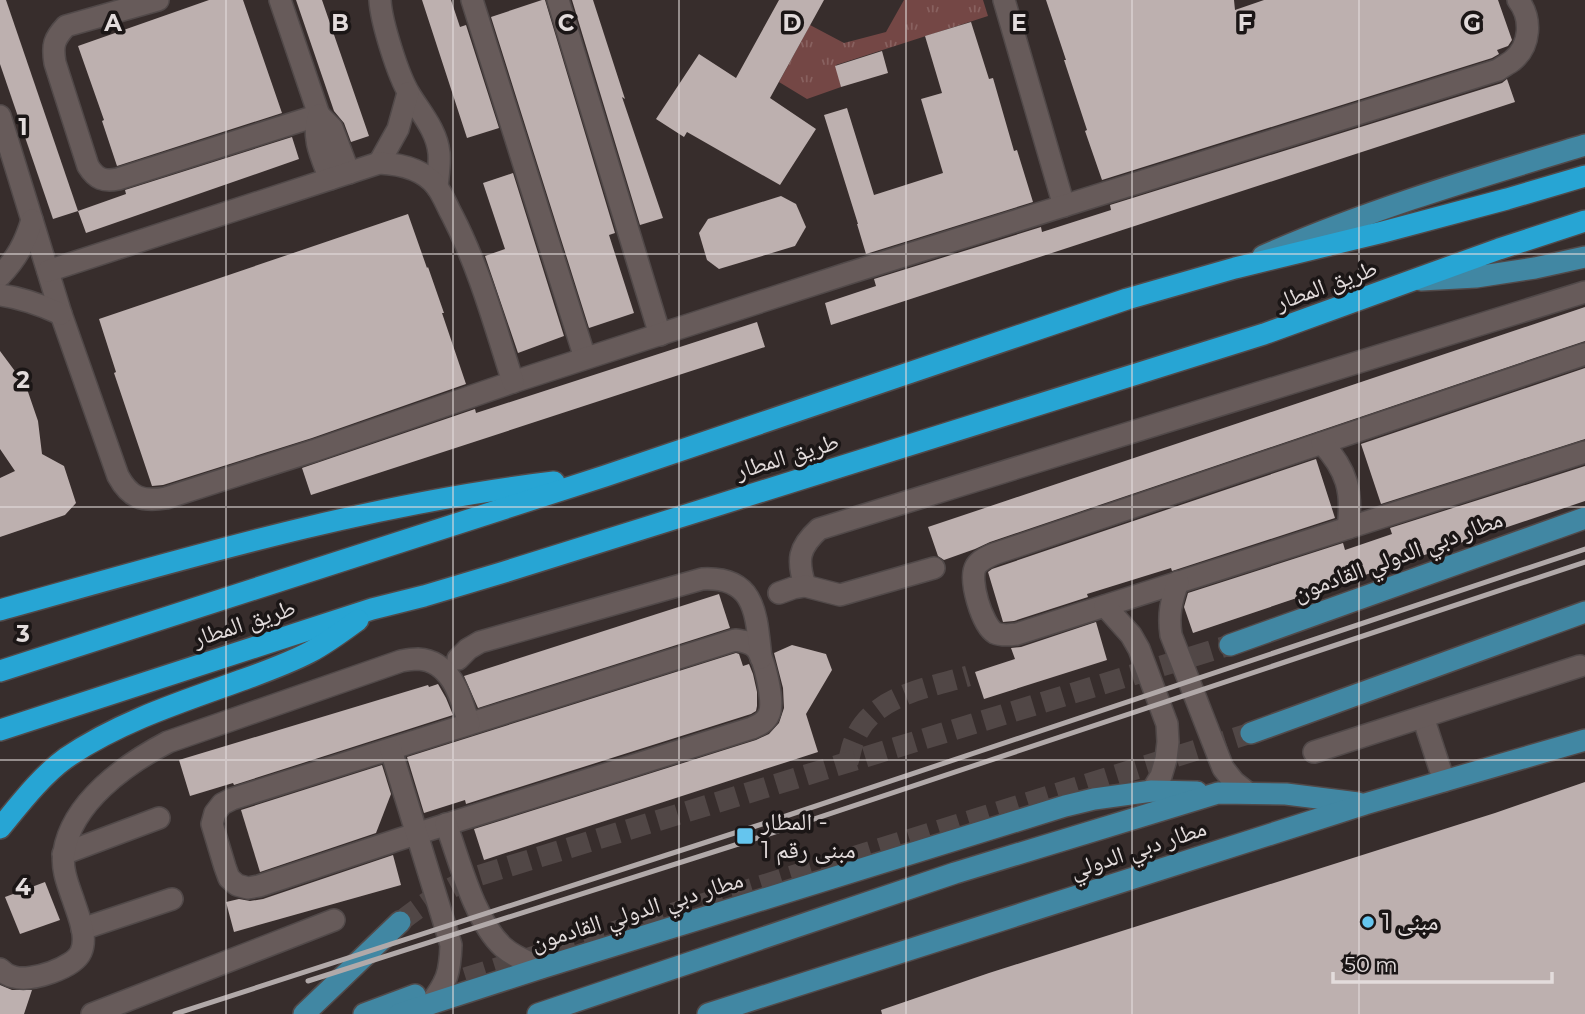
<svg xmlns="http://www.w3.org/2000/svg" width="1585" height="1014" viewBox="0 0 1585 1014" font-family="Montserrat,'Noto Naskh Arabic',sans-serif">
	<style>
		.grass { fill: url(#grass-tufts) }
		.building { fill: #bdb0af }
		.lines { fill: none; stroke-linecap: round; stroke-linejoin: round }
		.minor-tunnel { stroke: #514746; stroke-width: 21; stroke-dasharray: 21 10; stroke-linecap: butt }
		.major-tunnel { stroke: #514746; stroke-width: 21; stroke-dasharray: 21 10; stroke-linecap: butt }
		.minor-casing { stroke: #514949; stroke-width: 24 }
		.major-casing { stroke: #514949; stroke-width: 24 }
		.highway-casing { stroke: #514949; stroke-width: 24 }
		.minor { stroke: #675b5a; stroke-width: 21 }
		.major { stroke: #4187a3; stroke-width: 21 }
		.highway { stroke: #27a5d4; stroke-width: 21 }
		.rail { stroke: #b1a9a9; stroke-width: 5 }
		.grid { fill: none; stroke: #e3dcdc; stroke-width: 2; stroke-opacity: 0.55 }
		.poi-dot { fill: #65c5ee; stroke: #1b1616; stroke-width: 2.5 }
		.labels { text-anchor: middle; stroke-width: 7; stroke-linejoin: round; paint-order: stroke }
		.street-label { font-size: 24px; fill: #e3dcdc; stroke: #1b1616 }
		.poi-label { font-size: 24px; fill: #e3dcdc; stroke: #1b1616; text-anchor: start }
		.grid-label { font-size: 23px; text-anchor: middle; font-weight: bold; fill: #e3dcdc; stroke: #1b1616; stroke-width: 7; stroke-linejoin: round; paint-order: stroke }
	</style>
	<defs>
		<pattern id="grass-tufts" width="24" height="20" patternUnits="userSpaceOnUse" patternTransform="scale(1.75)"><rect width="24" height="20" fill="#744745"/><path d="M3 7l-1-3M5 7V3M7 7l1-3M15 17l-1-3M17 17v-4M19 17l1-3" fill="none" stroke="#88615f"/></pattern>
	</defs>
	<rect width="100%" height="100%" fill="#372d2c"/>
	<!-- grass -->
	<polygon class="grass" points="904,0 983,0 988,16 836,65 841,87 807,99 779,82 810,25 844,43 886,32"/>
	<!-- building -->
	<g class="building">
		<polygon points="0,0 6,0 78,211 53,219 0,64"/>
		<polygon points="209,0 243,0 282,113 117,166 102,121 104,120 78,46"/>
		<polygon points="296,0 322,0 369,136 351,142 344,123 334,111"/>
		<polygon points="422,0 451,0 460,27 466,25 499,128 467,138"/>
		<polygon points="542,0 545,0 615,233 609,235 634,313 589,328 491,17"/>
		<polygon points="572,0 593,0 625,99 622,97 663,218 640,225"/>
		<polygon points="779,0 824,0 770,98 816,129 780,185 687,132 684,137 656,119 699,54 736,78"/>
		<polygon points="1046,0 1234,0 1235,10 1264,0 1498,0 1512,40 1508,46 1497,50 1499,54 1492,58 1102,180 1085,131 1087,130 1064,60 1066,60"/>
		<polygon points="971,22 989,79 993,78 1014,151 1017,150 1033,202 866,254 857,224 858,224 824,115 847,108 874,195 943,173 921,99 942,93 925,36"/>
		<polygon points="882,51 888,73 841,87 835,66"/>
		<polygon points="1507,79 1515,102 831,325 825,303 876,286 874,279 1041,227 1042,232 1111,210 1110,205 1502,83"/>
		<polygon points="292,137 299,159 86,233 78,211 126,194 125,190"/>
		<polygon points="513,173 564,336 518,353 485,256 505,249 483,183"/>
		<polygon points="781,196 796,204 806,227 795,246 719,269 707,260 699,233 708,219"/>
		<polygon points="408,214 427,268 428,267 444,313 442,313 466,384 312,438 163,485 152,486 114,373 116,372 99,319"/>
		<polygon points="1585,307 1585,341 990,542 975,549 944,560 938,556 928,527"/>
		<polygon points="757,322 765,347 311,495 302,468 475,409 476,413"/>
		<polygon points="0,351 26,386 38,421 42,454 64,466 76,503 65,515 0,537 0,478 15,471 0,449"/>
		<polygon points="1585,368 1585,439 1381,504 1361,444"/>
		<polygon points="1316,459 1335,518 1172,571 1171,568 1087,594 1088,597 1014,621 1003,622 988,572 992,569"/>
		<polygon points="1585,466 1585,501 1193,633 1184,607 1188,593 1343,543 1345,550 1392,534 1390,528"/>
		<polygon points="719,594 730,628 478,708 464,676"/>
		<polygon points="1096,622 1107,660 984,699 975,672 1015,659 1011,648 1021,647"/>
		<polygon points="792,645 826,654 832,670 806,714 818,752 484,860 474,829 756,740 769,734 779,723 784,708 783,688 774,653"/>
		<polygon points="736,653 739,654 743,666 749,664 753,674 757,692 757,706 756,711 751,714 466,804 465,800 424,813 407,757"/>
		<polygon points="438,684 446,698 453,715 234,785 233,783 190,796 179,760 428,685 429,687"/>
		<polygon points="382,765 391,794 376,833 260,872 241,810"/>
		<polygon points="1585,782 1585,1014 882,1014 881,1010 989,973 1495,813"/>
		<polygon points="393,855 401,885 234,932 226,902 239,899 250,901 263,899"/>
		<polygon points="45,882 60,920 20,934 5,897"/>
		<polygon points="0,985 12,990 32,990 24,1014 0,1014"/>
	</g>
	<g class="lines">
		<!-- minor-tunnel -->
		<path class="minor-tunnel" d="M 848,762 C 850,756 851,748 854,741 C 871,696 927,688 968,676"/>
		<!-- major-tunnel -->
		<g class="major-tunnel">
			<path d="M 400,922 C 424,903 446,889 474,877 L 1230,645"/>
			<polyline points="436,987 1251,733"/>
		</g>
		<defs>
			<g id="minor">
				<path d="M 158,0 L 66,26 C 54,39 52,45 55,63 L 88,166 C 96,179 104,182 118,179 L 319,115 L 280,0"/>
				<path d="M 380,0 C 381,21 398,76 410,95 C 421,113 437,131 439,153 C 440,164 438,176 437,187"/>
				<polyline points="472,0 585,358"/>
				<polyline points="558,0 660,335"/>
				<polyline points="1004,0 1064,206"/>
				<path d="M 0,116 L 61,314 L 118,476 C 130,498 142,502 166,498 L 316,450 L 513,382 L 846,274 L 1498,70 C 1502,67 1508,64 1512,61 C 1531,46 1532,18 1518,0"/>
				<polyline points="379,163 398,129 408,93"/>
				<path d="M 330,179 C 322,158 311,138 319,115 L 332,128 L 349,173"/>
				<path d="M 48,271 L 379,163 C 400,164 424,169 437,187 C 443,195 447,206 452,215 C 479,267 495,326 513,382"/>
				<path d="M 0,276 C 17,258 25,243 32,220"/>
				<path d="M 0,295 C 22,298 41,305 61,314"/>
				<path d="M 1585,354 L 994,554 C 987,557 980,560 976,566 C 968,579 982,625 995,633 C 1002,636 1010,635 1017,634 L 1585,452"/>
				<path d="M 1322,443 C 1347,470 1353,492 1348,528"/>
				<path d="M 1178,582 C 1171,602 1168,614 1171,635 L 1223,768 L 1234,782 L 1248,793"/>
				<path d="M 805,586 C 797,560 798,548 819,529 L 1585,292"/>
				<polyline points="779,593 793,588 805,586 840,595 934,568"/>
				<polyline points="1105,606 1131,635 1139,649 1167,724 1168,742 1166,759 1161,776 1152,791"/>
				<path d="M 735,640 C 743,641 750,642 756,648 C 764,658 775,702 769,714 C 766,722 759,725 752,728 L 400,839 L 259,886 L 248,888 L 237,885 L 229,878 L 225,867 L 212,824 L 215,813 L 222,804 L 232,799 Z"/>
				<path d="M 458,659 L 468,649 L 480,642 L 702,579 C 757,576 756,616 761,658"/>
				<polyline points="1423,717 1444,781"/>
				<path d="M 391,750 L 451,945 C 450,973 447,982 430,1004"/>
				<polyline points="1314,752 1580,666"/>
				<path d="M 446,824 C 460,862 474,920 503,947 C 514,957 528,962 541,968"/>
				<polyline points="63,854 159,818"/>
				<polyline points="82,929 172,899"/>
				<path d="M 0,969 C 4,973 9,976 14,977 C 31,982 74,968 81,952 C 88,936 78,915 73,899 C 68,885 61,868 64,852 C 72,802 126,764 168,742 L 401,661 C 406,660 412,659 418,659 C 452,661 461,698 469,724"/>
				<polyline points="92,1014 334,920"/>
			</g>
			<g id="major">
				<path d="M 1263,256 C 1367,210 1476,178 1585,145"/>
				<polyline points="1421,280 1476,277 1535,268 1585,257"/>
				<polyline points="1230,645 1585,518"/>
				<polyline points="1251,733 1585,612"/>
				<polyline points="304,1014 400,922"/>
				<polyline points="364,1014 415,995"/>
				<polyline points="399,1014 541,968 1065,806 1094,799 1152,791 1197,792"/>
				<polyline points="538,1014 955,873 1218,793 1286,794 1358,803"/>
				<polyline points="708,1014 1365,804 1585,740"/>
			</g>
			<g id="highway">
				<path d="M 0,610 C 183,559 366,504 554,482"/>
				<polyline points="0,671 605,476 1127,299 1235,268 1383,232 1507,199 1585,176"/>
				<polyline points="0,730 372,609 424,596 501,573 1264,334 1499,249 1585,221"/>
				<path d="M 0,828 C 19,805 41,776 66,758 C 120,721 184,701 245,679 C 267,671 289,663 310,652 C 327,643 343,631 358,620"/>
			</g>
		</defs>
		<!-- minor casing -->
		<use href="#minor" class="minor-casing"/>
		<!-- major casing -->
		<use href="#major" class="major-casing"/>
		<!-- highway casing -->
		<use href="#highway" class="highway-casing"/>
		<!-- minor -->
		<use href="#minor" class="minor"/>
		<!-- major -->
		<use href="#major" class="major"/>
		<!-- highway -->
		<use href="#highway" class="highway"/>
		<!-- rail -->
		<g class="rail">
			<polyline points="308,981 754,839 1585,562"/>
			<polyline points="175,1014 750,828 1585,549"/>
		</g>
	</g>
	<!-- grid -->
	<path class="grid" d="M 226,0 L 226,1014M 453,0 L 453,1014M 679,0 L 679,1014M 906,0 L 906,1014M 1132,0 L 1132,1014M 1359,0 L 1359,1014M 0,254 L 1585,254M 0,507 L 1585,507M 0,760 L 1585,760"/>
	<!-- markers -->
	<g class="poi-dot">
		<rect x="736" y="827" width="18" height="18" rx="3.5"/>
		<circle cx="1368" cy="922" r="7"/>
	</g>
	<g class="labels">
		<!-- street labels -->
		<g class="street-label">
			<text transform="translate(1326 285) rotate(-20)" y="8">طريق المطار</text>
			<text transform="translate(787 456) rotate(-17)" y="8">طريق المطار</text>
			<text transform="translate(1398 556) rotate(-20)" y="8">مطار دبي الدولي القادمون</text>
			<text transform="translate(244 623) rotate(-18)" y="8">طريق المطار</text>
			<text transform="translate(1138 849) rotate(-18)" y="8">مطار دبي الدولي</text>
			<text transform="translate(637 911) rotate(-17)" y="8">مطار دبي الدولي القادمون</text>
		</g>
		<!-- poi labels -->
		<g class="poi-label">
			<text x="761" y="830">المطار -<tspan x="761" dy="28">مبنى رقم 1</tspan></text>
			<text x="1382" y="930">مبنى 1</text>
		</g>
	</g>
	<g class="grid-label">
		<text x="113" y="31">A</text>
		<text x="340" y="31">B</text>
		<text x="566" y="31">C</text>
		<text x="792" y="31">D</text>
		<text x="1019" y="31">E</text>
		<text x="1245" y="31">F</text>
		<text x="1472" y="31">G</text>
		<text x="23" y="135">1</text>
		<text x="23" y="388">2</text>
		<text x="23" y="642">3</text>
		<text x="23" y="895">4</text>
	</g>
	<!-- scale -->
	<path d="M1333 972v10h219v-10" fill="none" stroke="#e3dcdc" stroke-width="3.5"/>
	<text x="1344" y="972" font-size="21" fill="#e3dcdc" stroke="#1b1616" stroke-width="5" paint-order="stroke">50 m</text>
</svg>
